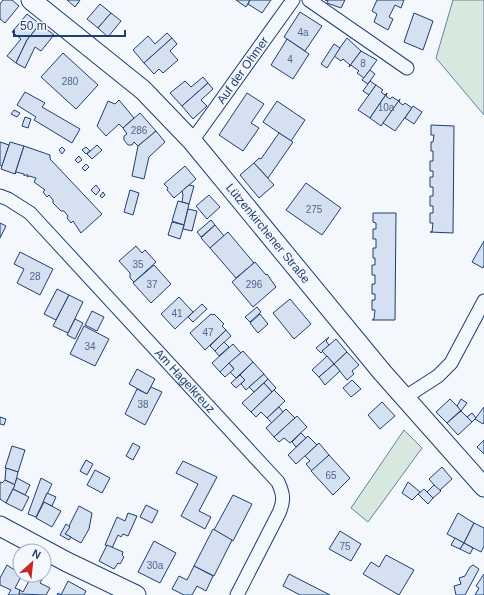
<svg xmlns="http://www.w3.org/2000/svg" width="484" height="595" viewBox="0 0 484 595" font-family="Arial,sans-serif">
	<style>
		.green { fill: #d7e8df; stroke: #687fa3 }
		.building { fill: #d5e0f0; stroke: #1d3f73 }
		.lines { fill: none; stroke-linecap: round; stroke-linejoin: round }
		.street-casing { stroke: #1d3f73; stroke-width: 15 }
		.secondary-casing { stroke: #1d3f73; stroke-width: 21 }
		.street { stroke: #f4f7fb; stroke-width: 13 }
		.secondary { stroke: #f4f7fb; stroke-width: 19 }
		.labels { text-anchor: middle; stroke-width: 3; stroke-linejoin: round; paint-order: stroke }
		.number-label { font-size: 10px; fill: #4b6792 }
		.street-label { font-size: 12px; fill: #1d3f73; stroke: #f4f7fb }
	</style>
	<rect width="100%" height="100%" fill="#f4f7fb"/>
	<!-- green -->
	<g class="green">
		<polygon points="453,0 484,0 484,115 436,58"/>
		<polygon points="404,430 422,448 368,522 351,508"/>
	</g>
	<!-- building -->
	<g class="building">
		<polygon points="3,0 12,0 19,6 5,23 0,19 0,4"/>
		<polygon points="67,0 80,0 75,7"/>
		<polygon points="236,0 250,0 246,7"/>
		<polygon points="250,0 271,0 262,13 248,4"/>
		<polygon points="325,0 345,0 341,8 327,3 328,1"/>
		<polygon points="377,0 404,0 401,8 395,5 389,17 393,19 388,30 374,22 377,14 372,11"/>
		<polygon points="100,4 111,13 98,28 87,19"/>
		<polygon points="300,12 322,26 305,51 284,37"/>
		<polygon points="111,13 121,21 108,37 98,28"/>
		<polygon points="414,13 433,21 423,50 404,42"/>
		<polygon points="27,14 40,24 27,40 16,63 7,56 21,39 12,32"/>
		<polygon points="40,24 54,35 41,51 35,47 25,68 16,63 27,40"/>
		<polygon points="167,33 172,38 144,63 133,50 148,36 155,44"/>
		<polygon points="172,38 177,44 170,51 178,60 163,73 159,69 154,74 144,63"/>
		<polygon points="347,38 361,51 349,67 350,65 343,59 341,61 334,56"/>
		<polygon points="287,39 309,54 293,79 271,65"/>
		<polygon points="334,44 340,48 327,68 321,64"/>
		<polygon points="361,51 377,60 364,78 357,73 359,71 351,65 349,67"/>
		<polygon points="63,53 98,85 76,109 41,77"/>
		<polygon points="370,70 375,74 368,84 362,80"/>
		<polygon points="203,77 208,83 182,106 170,93 185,81 191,87"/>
		<polygon points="370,81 376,85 369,95 363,91"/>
		<polygon points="208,83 213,89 201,100 207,106 193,119 182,106"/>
		<polygon points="376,85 383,90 381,92 385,95 387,93 370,118 358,110"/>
		<polygon points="25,92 45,103 42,107 80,129 72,143 34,120 36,117 17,105"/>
		<polygon points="247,93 264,104 251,123 259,128 243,151 219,135"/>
		<polygon points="387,93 386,96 390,99 392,97 399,101 381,126 370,118"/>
		<polygon points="400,99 399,102 403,105 405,103 412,108 395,131 383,123"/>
		<polygon points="119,100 134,118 123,128 119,124 106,136 97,126 108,101 115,104"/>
		<polygon points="277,101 305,120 291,141 263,122"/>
		<polygon points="413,106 422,112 414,124 405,118"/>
		<polygon points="14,110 20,113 17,117 11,114"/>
		<polygon points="140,113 156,131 138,146 134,142 132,145 128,145 124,140 124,136 127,134 123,128"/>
		<polygon points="25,117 31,119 28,128 22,126"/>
		<polygon points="431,125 454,126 453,233 430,232 432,232 433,223 430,223 430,213 433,213 433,206 430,206 430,196 433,196 433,187 430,187 430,177 433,177 433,171 430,171 430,161 433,161 433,151 431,151 431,142 433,142 434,135 431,135"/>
		<polygon points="156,131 165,142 149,157 144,179 132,176 138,146"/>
		<polygon points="279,133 293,142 268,178 254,163 259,158 261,159"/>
		<polygon points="0,142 9,145 2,166 0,165"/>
		<polygon points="10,142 24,146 15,174 1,169"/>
		<polygon points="97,145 102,150 92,159 87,154"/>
		<polygon points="24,146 50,155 50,159 102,214 81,233 73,221 71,223 67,218 68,216 64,211 61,211 53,203 53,200 49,195 47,197 43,192 45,190 34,182 36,178 29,176 27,177 28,175 25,175 24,176 24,174 16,172 15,174"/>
		<polygon points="62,147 65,150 62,154 59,150"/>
		<polygon points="86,147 90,151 86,154 82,150"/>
		<polygon points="79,156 82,160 78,163 75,160"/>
		<polygon points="254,163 274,185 259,198 240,175"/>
		<polygon points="86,164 89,167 85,171 82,168"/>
		<polygon points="185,166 196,179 174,198 167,190 168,188 164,184"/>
		<polygon points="306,183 341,208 322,235 286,210"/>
		<polygon points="96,185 100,190 96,195 91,190"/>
		<polygon points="189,185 194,186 189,204 182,202 183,195 182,191"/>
		<polygon points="130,190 139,193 133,215 124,212"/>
		<polygon points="103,192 105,195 102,198 100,196"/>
		<polygon points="209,195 220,207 207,219 196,206"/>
		<polygon points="178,201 189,204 184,225 172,221"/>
		<polygon points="188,209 197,211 192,231 183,229"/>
		<polygon points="373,213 396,213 395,320 372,320 374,319 375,310 372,310 372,300 375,300 375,294 372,294 372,284 375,284 375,275 372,275 372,265 375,265 375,258 373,258 373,248 376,248 376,239 373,239 373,229 376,229 376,223 373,222"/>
		<polygon points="211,220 215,225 201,237 197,232"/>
		<polygon points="172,222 184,225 180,239 168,235"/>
		<polygon points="0,223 6,226 0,238"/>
		<polygon points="215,225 224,236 210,248 201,238"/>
		<polygon points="228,232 254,263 236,278 210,248"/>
		<polygon points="484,241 484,265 483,268 472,262"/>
		<polygon points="136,246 142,253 145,250 156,262 134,282 130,278 130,273 119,261"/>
		<polygon points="20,252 53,269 40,295 17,283 24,269 14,264"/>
		<polygon points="255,262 266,275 267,274 276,287 253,307 232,282"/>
		<polygon points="154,265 171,284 151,303 133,283"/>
		<polygon points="57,289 69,295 56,320 44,314"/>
		<polygon points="69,295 83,302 68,333 53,326"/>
		<polygon points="179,297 193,312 175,329 161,314"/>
		<polygon points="290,299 311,324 294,339 273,313"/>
		<polygon points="202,304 207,309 193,322 188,317"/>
		<polygon points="257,307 261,312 250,322 245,317"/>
		<polygon points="92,311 104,317 97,331 85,325"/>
		<polygon points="211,314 213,315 214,314 224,324 222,326 226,330 205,350 190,333"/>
		<polygon points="260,314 268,324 258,333 250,323"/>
		<polygon points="75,319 83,323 75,339 67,335"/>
		<polygon points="84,326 109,339 95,366 70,354"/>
		<polygon points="226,330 231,336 215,351 210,346"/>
		<polygon points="329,337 326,341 329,345 321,353 316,348"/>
		<polygon points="336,339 347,352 334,364 322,351"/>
		<polygon points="224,342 229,347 219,356 215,351"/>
		<polygon points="233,344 241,353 220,372 212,363"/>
		<polygon points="243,351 253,362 236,378 230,372 234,369 229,363"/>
		<polygon points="347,352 359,365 352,371 354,374 347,380 334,364"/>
		<polygon points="327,356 334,364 319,377 312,370"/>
		<polygon points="253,362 264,374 246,390 241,384 245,380 240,375"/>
		<polygon points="229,363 234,369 225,377 220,372"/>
		<polygon points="334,364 340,371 325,385 319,377"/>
		<polygon points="137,369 155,379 147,394 129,384"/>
		<polygon points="264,374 268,379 254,392 249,387"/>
		<polygon points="240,375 245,380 236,388 231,383"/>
		<polygon points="268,379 276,388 272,392 264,383"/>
		<polygon points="352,380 361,389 351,397 343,388"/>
		<polygon points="264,383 272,392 251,412 242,403"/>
		<polygon points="151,387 162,392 145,425 125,414 137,389 147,394"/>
		<polygon points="274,390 285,401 267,418 261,412 256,417 251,412"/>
		<polygon points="450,399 461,410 447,423 436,412"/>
		<polygon points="461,399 467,403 461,411 457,406"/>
		<polygon points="382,402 395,416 380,429 368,415"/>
		<polygon points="279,407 283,412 272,423 267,418"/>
		<polygon points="484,407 484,422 483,424 475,419"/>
		<polygon points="286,409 295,418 274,437 266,428"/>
		<polygon points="461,411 472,422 458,435 447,423"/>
		<polygon points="472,413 476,418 472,422 467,417"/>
		<polygon points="297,416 307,427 290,443 284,438 279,442 274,437"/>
		<polygon points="0,417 6,419 4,425 0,424"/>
		<polygon points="301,433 306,438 296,447 292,442"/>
		<polygon points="308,436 317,445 296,464 288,455"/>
		<polygon points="484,440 484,454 477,447"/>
		<polygon points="133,443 140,447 133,460 126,456"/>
		<polygon points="319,443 329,455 312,471 306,464 310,461 305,456"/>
		<polygon points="12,446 25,450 18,472 5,468"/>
		<polygon points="329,455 350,478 333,495 311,471"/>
		<polygon points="86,460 93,464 87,475 80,471"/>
		<polygon points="183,461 217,477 199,511 211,517 205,529 181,516 198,484 176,473"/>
		<polygon points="442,467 452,479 439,491 429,479"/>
		<polygon points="6,468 18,472 15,485 5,480"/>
		<polygon points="95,470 110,478 102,493 87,485"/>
		<polygon points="17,478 30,485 25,495 13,489"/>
		<polygon points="41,478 52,484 36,517 28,514"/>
		<polygon points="5,480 15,485 6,503 0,499 0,482 2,483"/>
		<polygon points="408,482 420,492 412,500 402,493"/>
		<polygon points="434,485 441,491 433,498 427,492"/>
		<polygon points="13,489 29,497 22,511 6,503"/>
		<polygon points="424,489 433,498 428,504 418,494"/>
		<polygon points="47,493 56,497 52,506 43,502"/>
		<polygon points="233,495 252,504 233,541 214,530"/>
		<polygon points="44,502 61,511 52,527 36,518"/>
		<polygon points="146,505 158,511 152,523 140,517"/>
		<polygon points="79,506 92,513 89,529 81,543 65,534"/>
		<polygon points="128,513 137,516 128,536 123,534 121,537 118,535 112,548 105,545 117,517 125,521"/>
		<polygon points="458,513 474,523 464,543 447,534"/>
		<polygon points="474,523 484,528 484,546 481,552 464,543"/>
		<polygon points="66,524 70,527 65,534 71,537 69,540 60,535"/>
		<polygon points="213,529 232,540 214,576 194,566"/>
		<polygon points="340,531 361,544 351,561 329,549"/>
		<polygon points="455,538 464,543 460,549 451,545"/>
		<polygon points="154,541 176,553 160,583 138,572"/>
		<polygon points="464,543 473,548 470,554 460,549"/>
		<polygon points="107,545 123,552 122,555 124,557 120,564 118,563 114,569 99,561"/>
		<polygon points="386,555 414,570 399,595 363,574 371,562 379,567"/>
		<polygon points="7,565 22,575 15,588 20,590 19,595 8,595 11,590 0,585 0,578"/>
		<polygon points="473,565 479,569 465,595 456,595 454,586 461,584 459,578 465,576 470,567"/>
		<polygon points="194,566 213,576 206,591 197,586 192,595 184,595 172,589 179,576 187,580"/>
		<polygon points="289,574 330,595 300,595 283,586"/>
		<polygon points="484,574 484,595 475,595 479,588 476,586"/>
		<polygon points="30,575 44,575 40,583 50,588 46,595 19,594 20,590 23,592 30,579 29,578"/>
		<polygon points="68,581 86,591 84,595 57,595 58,593 61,595"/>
	</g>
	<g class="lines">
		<defs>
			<g id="street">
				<polyline points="309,0 407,68"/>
				<path id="s1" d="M 192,141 L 293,0"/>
				<path id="s2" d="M 0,196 L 8,199 L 30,213 L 278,482 C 284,495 284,501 279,513 L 237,595"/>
				<polyline points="404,398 438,376 451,363 484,301"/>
			</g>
			<g id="secondary">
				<path id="s3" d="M 31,0 L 143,90 L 192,141 L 382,372 L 484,487"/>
				<polyline points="0,526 67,562 136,595"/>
			</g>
		</defs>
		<!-- street casing -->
		<use href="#street" class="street-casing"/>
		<!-- secondary casing -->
		<use href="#secondary" class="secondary-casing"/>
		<!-- street -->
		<use href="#street" class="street"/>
		<!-- secondary -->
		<use href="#secondary" class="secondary"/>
	</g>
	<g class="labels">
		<!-- number labels -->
		<g class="number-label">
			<text x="303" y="36">4a</text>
			<text x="290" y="63">4</text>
			<text x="363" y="67">8</text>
			<text x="70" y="85">280</text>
			<text x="386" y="111">10a</text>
			<text x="139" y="134">286</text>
			<text x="314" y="213">275</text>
			<text x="138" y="268">35</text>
			<text x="35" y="280">28</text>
			<text x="152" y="288">37</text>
			<text x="254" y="288">296</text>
			<text x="177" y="317">41</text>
			<text x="208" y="336">47</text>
			<text x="90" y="350">34</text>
			<text x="143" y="408">38</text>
			<text x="331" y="479">65</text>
			<text x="345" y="550">75</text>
			<text x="155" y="569">30a</text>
		</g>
		<!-- street labels -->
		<g class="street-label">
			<text dy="4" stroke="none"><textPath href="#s1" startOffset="87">Auf der Ohmer</textPath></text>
			<text dy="4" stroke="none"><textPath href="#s3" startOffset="334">Lützenkirchener Straße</textPath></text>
			<text dy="4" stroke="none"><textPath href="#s2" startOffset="263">Am Hagelkreuz</textPath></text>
		</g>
	</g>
	<!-- north arrow -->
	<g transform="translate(32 563) rotate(27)"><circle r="19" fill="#f4f7fb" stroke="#9eadc5"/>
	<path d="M0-3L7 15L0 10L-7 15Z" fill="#c62828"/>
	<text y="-6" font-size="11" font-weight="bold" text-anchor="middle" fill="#1d3f73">N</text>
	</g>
	<!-- scale -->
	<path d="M14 30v6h111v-6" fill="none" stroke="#1d3f73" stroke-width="2"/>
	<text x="20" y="30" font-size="12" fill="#1d3f73" stroke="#f4f7fb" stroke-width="3" paint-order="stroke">50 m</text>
</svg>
